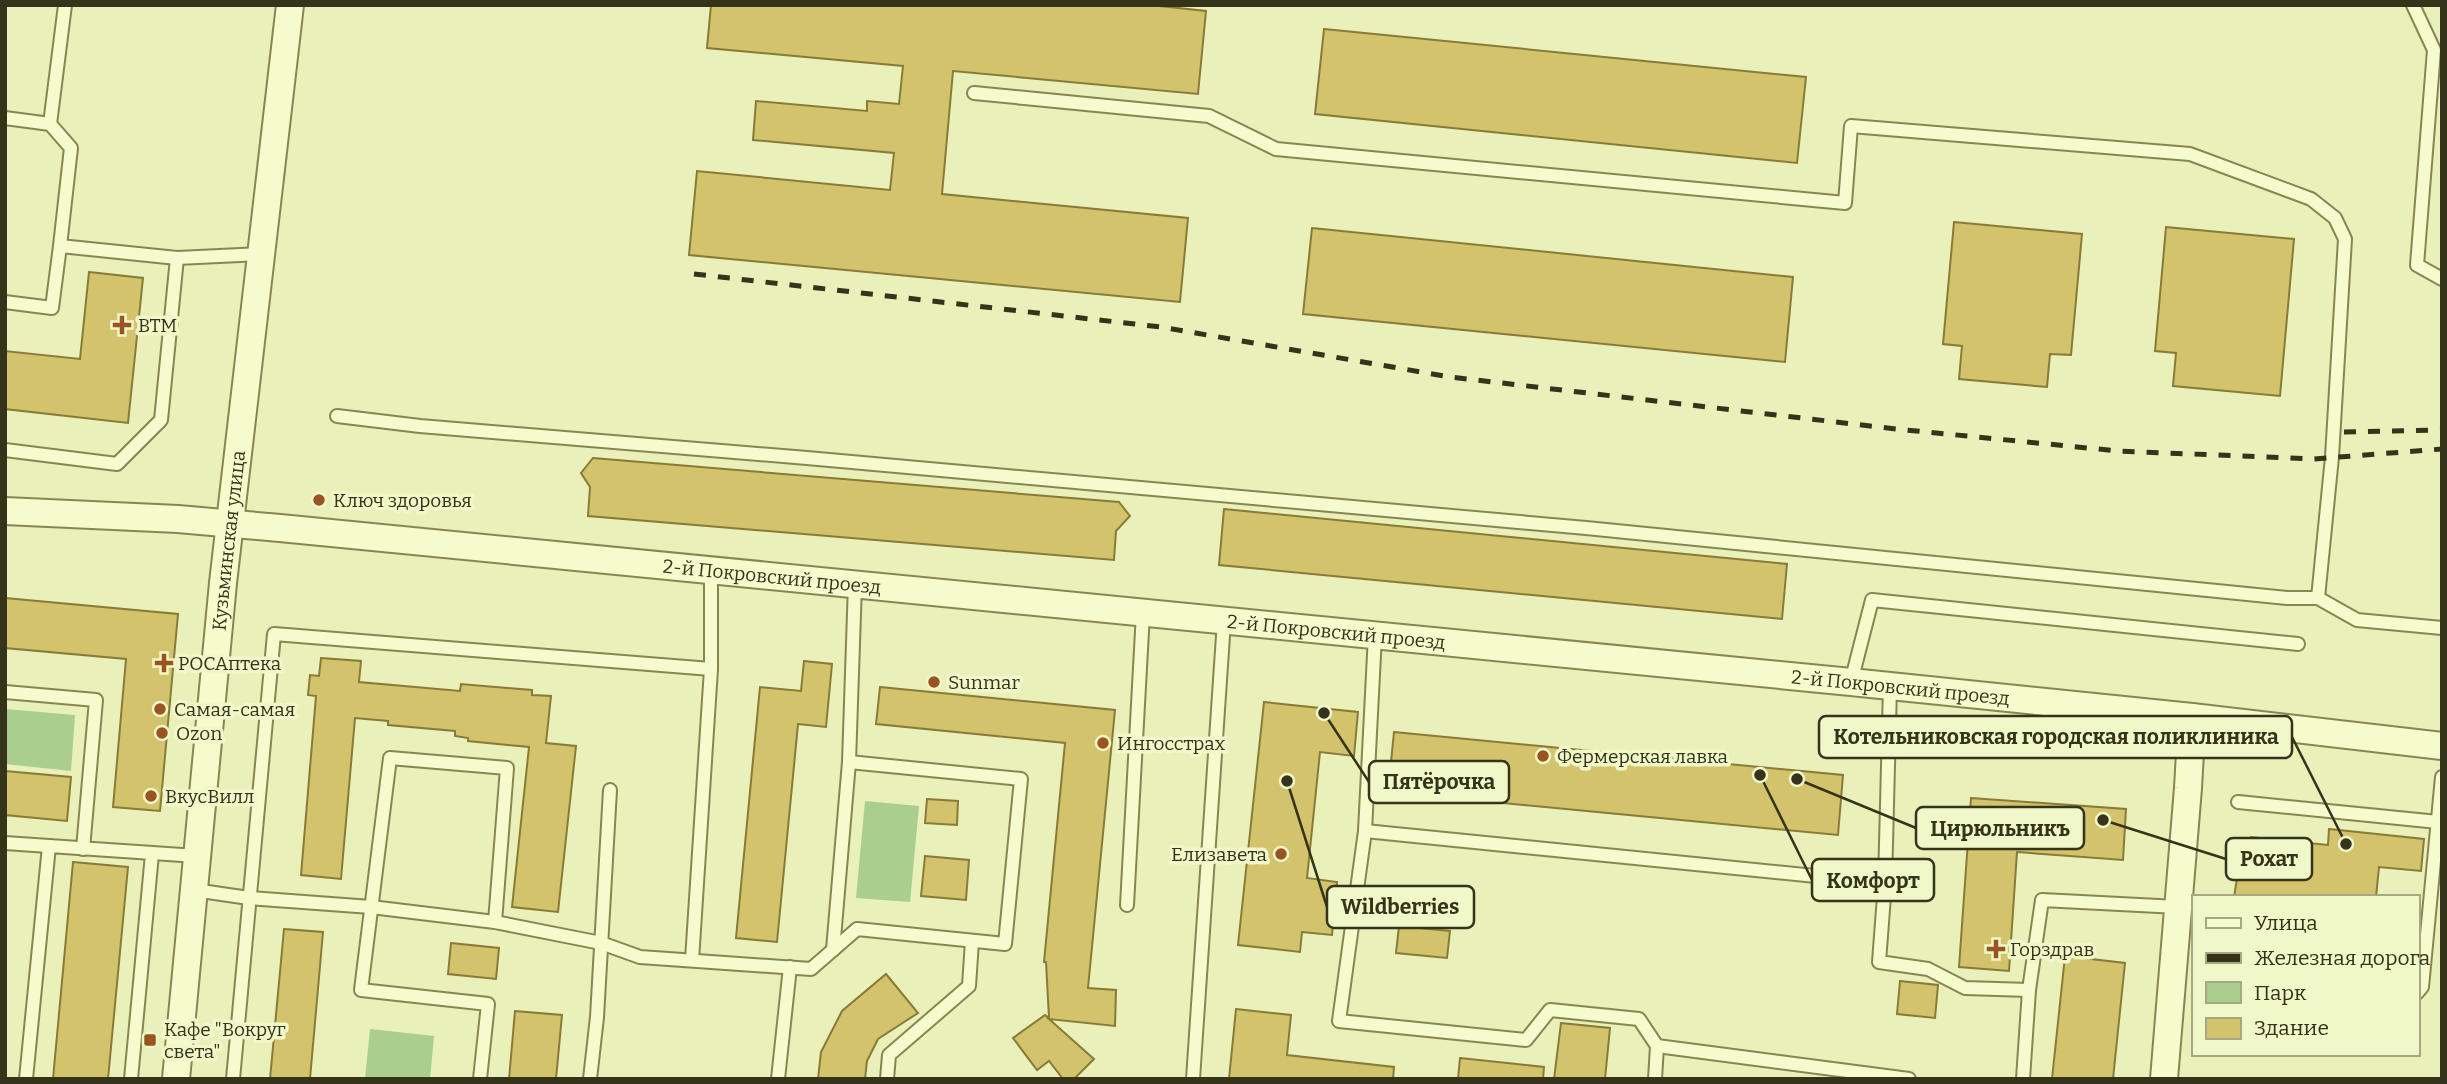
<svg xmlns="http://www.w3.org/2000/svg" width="2447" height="1084" viewBox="0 0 2447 1084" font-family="Bitter,serif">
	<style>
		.green { fill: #aace8d }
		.building { fill: #d2c36c; stroke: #887b37; stroke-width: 2 }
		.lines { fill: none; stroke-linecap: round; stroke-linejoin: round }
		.service-casing { stroke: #878653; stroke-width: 16 }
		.minor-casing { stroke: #878653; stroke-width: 30 }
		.service { stroke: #f5fbcc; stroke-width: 12 }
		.minor { stroke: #f5fbcc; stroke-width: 26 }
		.rail { stroke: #353319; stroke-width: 5; stroke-dasharray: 12 12; stroke-linecap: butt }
		.poi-dot { fill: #9a541f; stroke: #f0f7c9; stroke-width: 2.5 }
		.labels { text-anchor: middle; stroke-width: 7; stroke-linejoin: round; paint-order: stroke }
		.poi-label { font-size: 19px; fill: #353319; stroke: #f0f7c9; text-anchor: start }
		.street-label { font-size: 19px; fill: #353319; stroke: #f0f7c9 }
		.leader { fill: none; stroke: #353319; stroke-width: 2.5 }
		.callout-dot { fill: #353319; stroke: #f0f7c9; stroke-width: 2.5 }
		.callout { fill: #f0f7c9; stroke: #353319; stroke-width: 2.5 }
		.callout-label { font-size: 21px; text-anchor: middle; font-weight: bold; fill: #353319 }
	</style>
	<rect width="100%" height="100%" fill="#e9f0b9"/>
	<!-- green -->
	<g class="green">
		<polygon points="5,709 75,715 71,771 5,764"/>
		<polygon points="865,801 919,806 910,902 856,898"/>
		<polygon points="370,1029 434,1036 430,1079 365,1079"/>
	</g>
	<!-- building -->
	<g class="building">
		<polygon points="711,5 1150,5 1206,11 1198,94 953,71 942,194 1188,218 1180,302 689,255 697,171 890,190 894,153 753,140 756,101 867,111 867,101 899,104 903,66 707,48"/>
		<polygon points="1324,29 1806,77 1797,163 1315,114"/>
		<polygon points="1954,222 2082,234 2071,355 2050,354 2047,387 1959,379 1962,346 1943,344"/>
		<polygon points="2166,227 2294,239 2280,396 2173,386 2176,353 2155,351"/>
		<polygon points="1312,228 1793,277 1785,362 1303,314"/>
		<polygon points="89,272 143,278 128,423 5,409 5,351 80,359"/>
		<polygon points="593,458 1119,502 1130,516 1116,531 1114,560 588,516 590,487 581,473"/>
		<polygon points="1224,509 1787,564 1782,619 1219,565"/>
		<polygon points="5,598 178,614 160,811 113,807 126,659 5,648"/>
		<polygon points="321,658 361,661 359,682 460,691 461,684 532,690 532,695 551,696 546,743 576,746 558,912 512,907 529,747 468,741 468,738 455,736 455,731 388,725 388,721 355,718 341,879 301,875 316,696 308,695 310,675 319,676"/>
		<polygon points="804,661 832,664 826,727 798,724 777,942 736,938 760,687 801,691"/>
		<polygon points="880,687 1115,710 1088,988 1116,990 1115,1026 1049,1019 1094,1059 1074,1079 1063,1079 1049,1061 1037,1070 1013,1038 1045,1015 1049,1018 1046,962 1044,962 1065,743 876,724"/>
		<polygon points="1264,702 1358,712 1354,756 1320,752 1307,878 1337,882 1332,935 1302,932 1300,952 1238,945"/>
		<polygon points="1394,732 1843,775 1838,835 1388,792"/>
		<polygon points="5,771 71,777 67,821 5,815"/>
		<polygon points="1971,798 2126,809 2123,860 2017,852 2009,971 1959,967"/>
		<polygon points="927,799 958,801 957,825 925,823"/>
		<polygon points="2329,829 2424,839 2421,871 2379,867 2376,897 2234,897 2238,872 2251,837 2328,845"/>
		<polygon points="925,856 969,860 966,900 921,896"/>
		<polygon points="73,862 128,867 108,1079 53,1079"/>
		<polygon points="1399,926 1450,931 1447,958 1396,953"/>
		<polygon points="284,929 323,932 310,1079 270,1079"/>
		<polygon points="451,943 499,948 496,979 448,974"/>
		<polygon points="2065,956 2125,963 2113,1079 2052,1079"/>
		<polygon points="886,974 918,1013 878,1039 867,1061 865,1079 818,1079 821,1052 842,1011"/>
		<polygon points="1900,981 1938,985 1935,1018 1897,1014"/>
		<polygon points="1236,1009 1291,1015 1287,1055 1394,1067 1393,1079 1229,1079"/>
		<polygon points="515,1011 562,1015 556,1079 509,1079"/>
		<polygon points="1561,1023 1610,1028 1605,1079 1554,1079"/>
		<polygon points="1460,1058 1544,1067 1543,1079 1458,1079"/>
	</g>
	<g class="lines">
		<defs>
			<g id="service">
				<polyline points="2413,5 2434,50 2417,265 2442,279"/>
				<polyline points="974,93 1209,116 1276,149 1845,203 1851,126 2190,154 2311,199 2335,218 2345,239 2332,457 2318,598"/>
				<polyline points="5,118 50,124 71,148 60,246 177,258 262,254"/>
				<polyline points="50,124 65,5"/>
				<polyline points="5,302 52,308 60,246"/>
				<polyline points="337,416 420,426 807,458 1586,528 2287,598 2318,598 2357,620 2442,628"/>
				<polyline points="5,450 117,464 161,420 177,258"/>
				<polyline points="1375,635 1365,831 1339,1021 1526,1040 1550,1010 1639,1019 1657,1046 1655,1079"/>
				<polyline points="1851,682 1872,600 2298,644"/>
				<polyline points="1890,687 1885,883 1879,962 1928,969 1965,988 2029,990 2042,900 2178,907"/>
				<polyline points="5,692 96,700 83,849"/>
				<polyline points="2238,802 2438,822"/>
				<polyline points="1365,831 1885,883"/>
				<polyline points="5,843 49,846"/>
				<polyline points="194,890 249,898 371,907 495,922 601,943 640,957 811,969 857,929 1005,944 1021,779 849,762"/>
				<polyline points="1127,905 1143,613"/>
				<polyline points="833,950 849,762 855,584"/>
				<polyline points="692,960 711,669"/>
				<polyline points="2417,993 2422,987 2442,777"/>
				<polyline points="1657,1046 1909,1079"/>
				<polyline points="26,1079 49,846 197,856"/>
				<polyline points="131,1079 152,854"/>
				<polyline points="233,1079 274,634 711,669 711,571"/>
				<polyline points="480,1079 488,1004 361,990 390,758 507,768 495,922"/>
				<polyline points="590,1079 597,1017 610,790"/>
				<polyline points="778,1079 790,967"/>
				<polyline points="887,1079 889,1055 969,986 972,941"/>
				<polyline points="1193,1079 1224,621"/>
				<polyline points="2023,1079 2029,990"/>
			</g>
			<g id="minor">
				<path id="s1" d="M 5,511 L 178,519 L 280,528 L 1851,682 L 2192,717 L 2442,746"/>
				<path id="s2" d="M 176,1079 L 223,583 L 290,5"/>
				<polyline points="2164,1079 2188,788 2192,717"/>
			</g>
		</defs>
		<!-- service casing -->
		<use href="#service" class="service-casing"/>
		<!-- minor casing -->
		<use href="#minor" class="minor-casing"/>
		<!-- service -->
		<use href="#service" class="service"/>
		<!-- minor -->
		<use href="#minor" class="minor"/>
		<!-- rail -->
		<g class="rail">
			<polyline points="694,274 1161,327 1450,377 1896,429 2118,451 2314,459 2442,449"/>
			<polyline points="2344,432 2442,430"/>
		</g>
	</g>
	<!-- markers -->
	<g class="poi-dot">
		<path d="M118.5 314.5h7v7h7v7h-7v7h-7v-7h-7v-7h7z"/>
		<circle cx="319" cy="500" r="7"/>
		<path d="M160.5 652.5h7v7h7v7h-7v7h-7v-7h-7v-7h7z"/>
		<circle cx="934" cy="682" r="7"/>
		<circle cx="160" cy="709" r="7"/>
		<circle cx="162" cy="733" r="7"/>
		<circle cx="1103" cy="743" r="7"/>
		<circle cx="1543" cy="756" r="7"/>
		<circle cx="151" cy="796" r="7"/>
		<circle cx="1281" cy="854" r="7"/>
		<path d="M1992.5 938.5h7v7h7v7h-7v7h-7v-7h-7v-7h7z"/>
		<rect x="143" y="1033" width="14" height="14" rx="3.5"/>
	</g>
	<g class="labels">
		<!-- poi labels -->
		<g class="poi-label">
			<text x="138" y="332">ВТМ</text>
			<text x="333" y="507">Ключ здоровья</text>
			<text x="178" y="670">РОСАптека</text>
			<text x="948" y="689">Sunmar</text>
			<text x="174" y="716">Самая-самая</text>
			<text x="176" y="740">Ozon</text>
			<text x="1117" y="750">Ингосстрах</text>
			<text x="1557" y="763">Фермерская лавка</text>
			<text x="165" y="803">ВкусВилл</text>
			<text x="1267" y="861" text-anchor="end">Елизавета</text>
			<text x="2010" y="956">Горздрав</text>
			<text x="164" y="1036">Кафе "Вокруг<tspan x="164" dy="22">света"</tspan></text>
		</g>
		<!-- street labels -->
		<g class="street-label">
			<text dy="7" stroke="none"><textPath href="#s2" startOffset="541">Кузьминская улица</textPath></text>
			<text dy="7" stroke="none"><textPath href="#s1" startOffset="770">2-й Покровский проезд</textPath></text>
			<text dy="7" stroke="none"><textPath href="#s1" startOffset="1337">2-й Покровский проезд</textPath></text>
			<text dy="7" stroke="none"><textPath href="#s1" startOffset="1904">2-й Покровский проезд</textPath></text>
		</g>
	</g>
	<!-- callouts -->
	<path class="leader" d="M2346 844L2292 737M1324 713L1369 782M1797 779L1916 828M2103 820L2226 859M1760 775L1812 880M1287 781L1327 907"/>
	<g class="callout-dot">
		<circle cx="2346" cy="844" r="7"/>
		<circle cx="1324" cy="713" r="7"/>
		<circle cx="1797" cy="779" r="7"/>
		<circle cx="2103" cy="820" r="7"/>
		<circle cx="1760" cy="775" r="7"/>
		<circle cx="1287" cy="781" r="7"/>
	</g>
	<g class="callout">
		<rect x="1819" y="716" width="473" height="42" rx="7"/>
		<rect x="1369" y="761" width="140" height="42" rx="7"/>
		<rect x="1916" y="807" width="168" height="42" rx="7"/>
		<rect x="2226" y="838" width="86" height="42" rx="7"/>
		<rect x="1812" y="859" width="122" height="42" rx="7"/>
		<rect x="1327" y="886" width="147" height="42" rx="7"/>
	</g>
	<g class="callout-label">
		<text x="2056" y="744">Котельниковская городская поликлиника</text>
		<text x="1439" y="789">Пятёрочка</text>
		<text x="2000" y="836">Цирюльникъ</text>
		<text x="2269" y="866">Рохат</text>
		<text x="1873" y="888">Комфорт</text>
		<text x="1400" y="914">Wildberries</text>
	</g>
	<!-- border -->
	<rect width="2447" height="1084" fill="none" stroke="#353319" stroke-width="14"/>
	<!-- legend -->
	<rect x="2192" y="895" width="228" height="161" fill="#f0f7c9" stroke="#a5a983" stroke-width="2"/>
	<rect x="2206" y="918" width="35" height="10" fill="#f5fbcc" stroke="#a5a983" stroke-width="2"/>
	<text x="2254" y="930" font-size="21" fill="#353319">Улица</text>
	<rect x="2206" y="953" width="35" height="10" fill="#353319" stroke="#a5a983" stroke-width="2"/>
	<text x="2254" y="965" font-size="21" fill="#353319">Железная дорога</text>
	<rect x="2206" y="982" width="35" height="21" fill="#aace8d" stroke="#a5a983" stroke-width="2"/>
	<text x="2254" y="1000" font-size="21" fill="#353319">Парк</text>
	<rect x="2206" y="1018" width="35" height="21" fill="#d2c36c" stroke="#a5a983" stroke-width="2"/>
	<text x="2254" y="1035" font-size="21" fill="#353319">Здание</text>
</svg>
